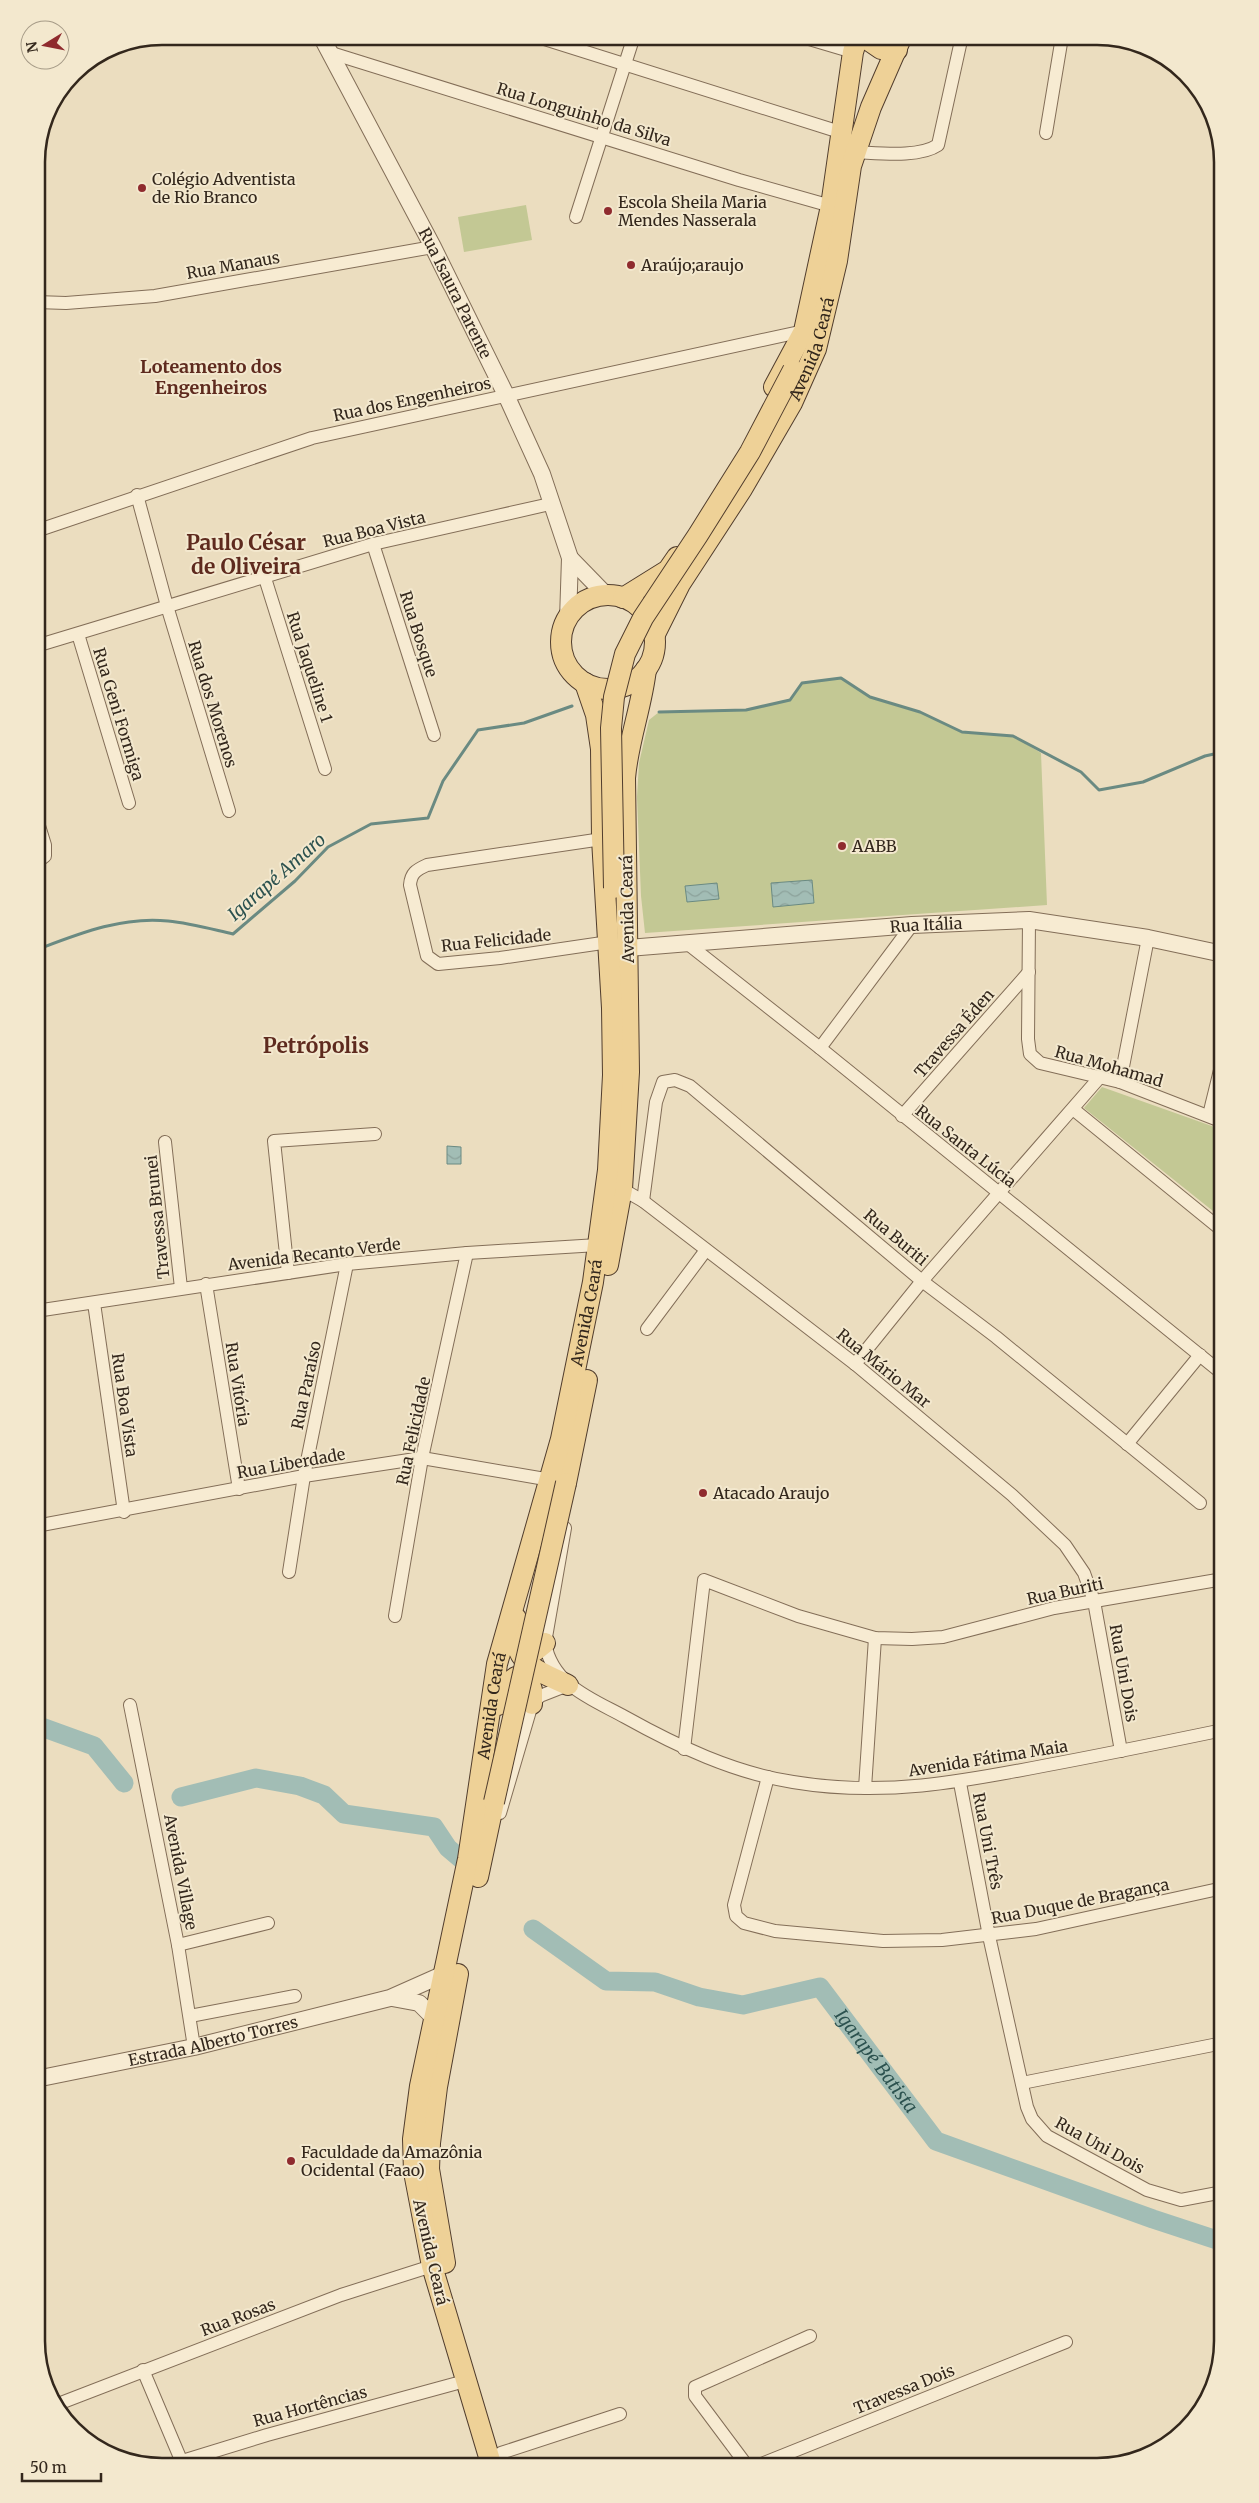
<svg xmlns="http://www.w3.org/2000/svg" width="1259" height="2503" viewBox="0 0 1259 2503" font-family="Merriweather,serif">
	<style>
		.green { fill: #c3c894 }
		.water { fill: url(#water-waves); stroke: #6a8a82 }
		.lines { fill: none; stroke-linecap: round; stroke-linejoin: round }
		.stream { stroke: #6a8a82; stroke-width: 3 }
		.river { stroke: #a2bdb5; stroke-width: 19 }
		.minor-casing { stroke: #836e58; stroke-width: 14 }
		.tertiary-casing { stroke: #836e58; stroke-width: 18 }
		.primary-casing { stroke: #513d2d; stroke-width: 22 }
		.minor { stroke: #f7ebd2; stroke-width: 12 }
		.tertiary { stroke: #f7ebd2; stroke-width: 16 }
		.primary { stroke: #eed197; stroke-width: 20 }
		.primary-bridge-casing { stroke: #513d2d; stroke-width: 22; stroke-linecap: butt }
		.primary-bridge { stroke: #eed197; stroke-width: 20 }
		.poi-dot { fill: #8f2b2e; stroke: #f3e8ce; stroke-width: 2 }
		.labels { text-anchor: middle; stroke-width: 4; stroke-linejoin: round; paint-order: stroke }
		.street-label { font-size: 16px; fill: #33271c; stroke: #f3e8ce }
		.poi-label { font-size: 16px; fill: #33271c; stroke: #f3e8ce; text-anchor: start }
		.neighbourhood-label { font-size: 18px; font-weight: bold; fill: #5e2a1e; stroke: #f3e8ce }
		.water-label { font-size: 18px; font-style: italic; fill: #2c524f; stroke: #f3e8ce }
		.district-label { font-size: 21px; font-weight: bold; fill: #5e2a1e; stroke: #f3e8ce }
		.rim { fill: none; stroke: #33271c; stroke-width: 2.5 }
	</style>
	<defs>
		<pattern id="water-waves" width="16" height="10" patternUnits="userSpaceOnUse" patternTransform="scale(1.25)"><rect width="16" height="10" fill="#a2bdb5"/><path d="M0 5q4-4 8 0t8 0" fill="none" stroke="#8ca29b"/></pattern>
	</defs>
	<rect width="100%" height="100%" fill="#ebddbf"/>
	<!-- green -->
	<g class="green">
		<polygon points="526,205 532,240 464,252 458,217"/>
		<polygon points="841,678 870,697 920,712 962,732 1013,736 1041,753 1047,905 645,933 641,896 637,797 639,763 649,720 659,712 746,710 789,700 802,683"/>
		<polygon points="1102,1087 1223,1130 1223,1219 1084,1108"/>
	</g>
	<!-- water -->
	<g class="water">
		<polygon points="812,880 814,903 773,907 771,883"/>
		<polygon points="717,883 719,899 687,902 685,886"/>
		<polygon points="447,1146 461,1147 461,1164 447,1164"/>
	</g>
	<g class="lines">
		<!-- stream -->
		<g class="stream">
			<polyline points="659,712 746,710 790,700 802,683 841,678 870,697 920,712 962,732 1013,736 1081,772 1099,790 1143,782 1205,756 1223,752"/>
			<path d="M 36,950 C 78,934 122,916 168,921 C 190,923 211,929 233,934 L 295,881 L 328,847 L 371,824 L 428,818 L 443,781 L 478,730 L 524,723 L 572,706"/>
		</g>
		<!-- river -->
		<g class="river">
			<polyline points="36,1725 94,1746 124,1783"/>
			<polyline points="181,1797 256,1778 300,1786 324,1795 344,1814 434,1827 448,1848 467,1864"/>
			<path id="s1" d="M 533,1929 L 606,1981 L 655,1982 L 699,1997 L 743,2005 L 820,1987 L 936,2141 L 1153,2219 L 1223,2242"/>
		</g>
		<defs>
			<g id="minor">
				<polyline points="535,36 843,133"/>
				<polyline points="799,36 853,52"/>
				<polyline points="328,52 739,180 831,206"/>
				<polyline points="1046,133 1062,37"/>
				<path d="M 855,152 C 879,153 919,158 938,145 L 962,36"/>
				<polyline points="576,217 634,36"/>
				<polyline points="36,302 66,303 155,296 433,247"/>
				<polyline points="137,495 167,606 229,811"/>
				<polyline points="36,531 312,438 804,331"/>
				<polyline points="373,544 434,735"/>
				<polyline points="264,575 325,769"/>
				<polyline points="78,634 129,803"/>
				<polyline points="36,646 373,544 550,504"/>
				<path d="M 602,839 L 427,865 C 416,870 411,873 410,885 L 427,956 L 438,964 L 500,958 L 609,942"/>
				<polyline points="36,863 45,856 45,845 36,816"/>
				<polyline points="1029,920 1028,1039 1030,1054 1040,1063 1120,1082 1223,1122"/>
				<polyline points="688,944 820,1048 1223,1374"/>
				<polyline points="820,1048 912,925"/>
				<polyline points="1120,1082 1148,938"/>
				<polyline points="1073,1109 1223,1231"/>
				<polyline points="1209,1115 1223,1058"/>
				<polyline points="902,1116 1029,972"/>
				<polyline points="165,1142 181,1288"/>
				<polyline points="622,1189 643,1201 855,1364 1012,1495 1065,1545 1084,1573 1094,1601 1121,1751"/>
				<polyline points="643,1201 656,1102 663,1082 675,1080 690,1086 922,1281 996,1337 1200,1503"/>
				<polyline points="288,1273 274,1141 375,1134"/>
				<polyline points="206,1284 239,1489"/>
				<polyline points="94,1303 124,1512"/>
				<polyline points="36,1311 347,1264 467,1253 598,1245"/>
				<polyline points="647,1329 706,1250"/>
				<polyline points="855,1364 922,1281 1100,1077"/>
				<polyline points="1127,1444 1200,1355"/>
				<polyline points="36,1526 304,1476 422,1458 551,1480"/>
				<path d="M 565,1528 L 545,1643 C 552,1685 592,1699 625,1717 C 677,1746 734,1773 793,1782 C 883,1797 961,1782 1048,1765 C 1107,1754 1165,1742 1223,1730"/>
				<polyline points="289,1572 304,1476 347,1264"/>
				<polyline points="395,1616 422,1458 467,1253"/>
				<polyline points="130,1705 178,1945 194,2047"/>
				<polyline points="684,1749 704,1580 798,1616 875,1638 912,1639 943,1637 1054,1608 1223,1579"/>
				<polyline points="768,1777 734,1905 736,1916 744,1923 775,1931 883,1941 942,1940 1036,1929 1223,1888"/>
				<polyline points="960,1783 989,1936 1027,2107 1032,2119 1047,2136 1147,2190 1181,2200 1223,2192"/>
				<polyline points="865,1788 875,1638"/>
				<polyline points="500,1813 532,1704 540,1696 568,1685"/>
				<polyline points="178,1945 268,1923"/>
				<polyline points="190,2016 295,1996"/>
				<polyline points="1022,2083 1223,2043"/>
				<polyline points="143,2370 181,2460"/>
				<polyline points="58,2404 341,2295 432,2266"/>
				<polyline points="501,2453 620,2414"/>
				<polyline points="166,2466 267,2435 465,2381"/>
				<polyline points="477,2467 491,2463"/>
				<polyline points="748,2467 695,2396 695,2387 810,2336"/>
				<polyline points="754,2467 1066,2342"/>
			</g>
			<g id="tertiary">
				<path id="s2" d="M 321,36 L 433,247 L 506,395 L 542,474 L 570,558 L 568,619"/>
				<polyline points="570,558 606,595"/>
				<path id="s3" d="M 628,948 L 912,925 L 1029,920 L 1148,938 L 1223,954"/>
				<polyline points="392,1998 419,2003 434,2018"/>
				<path id="s4" d="M 36,2079 L 194,2047 L 390,1998 L 444,1974"/>
			</g>
			<g id="primary">
				<polyline points="862,36 881,49 897,50"/>
				<polyline points="774,387 804,331 831,206 853,52 858,36"/>
				<circle cx="608" cy="642" r="47"/>
				<polyline points="623,598 668,570 677,557"/>
				<path id="s5" d="M 654,636 L 680,584 L 742,489 L 792,403 L 816,349 L 837,261 L 851,166 L 871,107 L 902,36"/>
				<path d="M 608,1265 L 622,1189 L 629,1072 L 625,778 C 628,741 642,706 646,669"/>
				<polyline points="566,1483 587,1380"/>
				<path d="M 516,1618 C 510,1662 533,1669 568,1685"/>
				<polyline points="516,1645 535,1651 545,1643"/>
				<path d="M 498,1705 C 502,1693 505,1683 516,1677 L 529,1680 L 532,1690 L 532,1704"/>
				<polyline points="478,1877 494,1802"/>
				<polyline points="445,2263 429,2169 430,2143 437,2087 458,1974"/>
				<path id="s6" d="M 492,2467 L 432,2266 L 414,2172 L 413,2139 L 420,2086 L 468,1859 L 497,1664 L 561,1439 L 593,1282 L 608,1170 L 613,1075 L 612,1008 L 602,839 L 601,749 L 596,715 L 585,683"/>
			</g>
		</defs>
		<!-- minor casing -->
		<use href="#minor" class="minor-casing"/>
		<!-- tertiary casing -->
		<use href="#tertiary" class="tertiary-casing"/>
		<!-- primary casing -->
		<use href="#primary" class="primary-casing"/>
		<!-- minor -->
		<use href="#minor" class="minor"/>
		<!-- tertiary -->
		<use href="#tertiary" class="tertiary"/>
		<!-- primary -->
		<use href="#primary" class="primary"/>
		<defs>
			<g id="primary-bridge">
				<polyline points="614,888 611,728 614,697 625,654 643,618 698,535 750,452 793,370"/>
				<polyline points="494,1802 566,1483"/>
			</g>
		</defs>
		<!-- primary-bridge casing -->
		<use href="#primary-bridge" class="primary-bridge-casing"/>
		<!-- primary-bridge -->
		<use href="#primary-bridge" class="primary-bridge"/>
	</g>
	<!-- markers -->
	<g class="poi-dot">
		<circle cx="142" cy="188" r="5"/>
		<circle cx="608" cy="211" r="5"/>
		<circle cx="631" cy="265" r="5"/>
		<circle cx="842" cy="846" r="5"/>
		<circle cx="703" cy="1493" r="5"/>
		<circle cx="291" cy="2161" r="5"/>
	</g>
	<g class="labels">
		<!-- street labels -->
		<g class="street-label">
			<text transform="translate(584 114) rotate(17)" y="6">Rua Longuinho da Silva</text>
			<text transform="translate(233 265) rotate(-10)" y="6">Rua Manaus</text>
			<text dy="6" stroke="none"><textPath href="#s2" startOffset="290">Rua Isaura Parente</textPath></text>
			<text dy="6" stroke="none"><textPath href="#s5" startOffset="329">Avenida Ceará</textPath></text>
			<text transform="translate(412 399) rotate(-12)" y="6">Rua dos Engenheiros</text>
			<text transform="translate(374 529) rotate(-14)" y="6">Rua Boa Vista</text>
			<text transform="translate(419 634) rotate(72)" y="6">Rua Bosque</text>
			<text transform="translate(310 667) rotate(72)" y="6">Rua Jaqueline 1</text>
			<text transform="translate(213 704) rotate(73)" y="6">Rua dos Morenos</text>
			<text transform="translate(119 714) rotate(73)" y="6">Rua Geni Formiga</text>
			<text transform="translate(627 909) rotate(-91)" y="6">Avenida Ceará</text>
			<text dy="6" stroke="none"><textPath href="#s3" startOffset="299">Rua Itália</textPath></text>
			<text transform="translate(496 940) rotate(-6)" y="6">Rua Felicidade</text>
			<text transform="translate(954 1033) rotate(-49)" y="6">Travessa Éden</text>
			<text transform="translate(1109 1066) rotate(16)" y="6">Rua Mohamad</text>
			<text transform="translate(966 1146) rotate(38)" y="6">Rua Santa Lúcia</text>
			<text transform="translate(157 1217) rotate(-96)" y="6">Travessa Brunei</text>
			<text transform="translate(896 1237) rotate(40)" y="6">Rua Buriti</text>
			<text transform="translate(314 1254) rotate(-7)" y="6">Avenida Recanto Verde</text>
			<text dy="6" stroke="none"><textPath href="#s6" startOffset="1184">Avenida Ceará</textPath></text>
			<text transform="translate(884 1368) rotate(39)" y="6">Rua Mário Mar</text>
			<text transform="translate(238 1384) rotate(81)" y="6">Rua Vitória</text>
			<text transform="translate(306 1385) rotate(-78)" y="6">Rua Paraíso</text>
			<text transform="translate(125 1405) rotate(82)" y="6">Rua Boa Vista</text>
			<text transform="translate(413 1431) rotate(-78)" y="6">Rua Felicidade</text>
			<text transform="translate(291 1463) rotate(-10)" y="6">Rua Liberdade</text>
			<text transform="translate(1065 1591) rotate(-12)" y="6">Rua Buriti</text>
			<text transform="translate(1124 1673) rotate(80)" y="6">Rua Uni Dois</text>
			<text dy="6" stroke="none"><textPath href="#s6" startOffset="779">Avenida Ceará</textPath></text>
			<text transform="translate(988 1758) rotate(-9)" y="6">Avenida Fátima Maia</text>
			<text transform="translate(988 1841) rotate(79)" y="6">Rua Uni Três</text>
			<text transform="translate(181 1872) rotate(79)" y="6">Avenida Village</text>
			<text transform="translate(1080 1901) rotate(-11)" y="6">Rua Duque de Bragança</text>
			<text dy="6" stroke="none"><textPath href="#s4" startOffset="181">Estrada Alberto Torres</textPath></text>
			<text transform="translate(1100 2145) rotate(29)" y="6">Rua Uni Dois</text>
			<text transform="translate(431 2252) rotate(77)" y="6">Avenida Ceará</text>
			<text transform="translate(238 2317) rotate(-21)" y="6">Rua Rosas</text>
			<text transform="translate(904 2389) rotate(-22)" y="6">Travessa Dois</text>
			<text transform="translate(310 2406) rotate(-15)" y="6">Rua Hortências</text>
		</g>
		<!-- poi labels -->
		<g class="poi-label">
			<text x="152" y="185">Colégio Adventista<tspan x="152" dy="18">de Rio Branco</tspan></text>
			<text x="618" y="208">Escola Sheila Maria<tspan x="618" dy="18">Mendes Nasserala</tspan></text>
			<text x="641" y="271">Araújo;araujo</text>
			<text x="852" y="852">AABB</text>
			<text x="713" y="1499">Atacado Araujo</text>
			<text x="301" y="2158">Faculdade da Amazônia<tspan x="301" dy="18">Ocidental (Faao)</tspan></text>
		</g>
		<!-- neighbourhood labels -->
		<g class="neighbourhood-label">
			<text x="211" y="373">Loteamento dos<tspan x="211" dy="21">Engenheiros</tspan></text>
		</g>
		<!-- water labels -->
		<g class="water-label">
			<text transform="translate(277 877) rotate(-41)" y="6">Igarapé Amaro</text>
			<text dy="6" stroke="none"><textPath href="#s1" startOffset="402">Igarapé Batista</textPath></text>
		</g>
		<!-- district labels -->
		<g class="district-label">
			<text x="246" y="550">Paulo César<tspan x="246" dy="24">de Oliveira</tspan></text>
			<text x="316" y="1053">Petrópolis</text>
		</g>
	</g>
	<!-- crop -->
	<path d="M0 0H1259V2503H0ZM162 45H1097A117 117 0 0 1 1214 162V2341A117 117 0 0 1 1097 2458H162A117 117 0 0 1 45 2341V162A117 117 0 0 1 162 45Z" fill="#f3e8ce" fill-rule="evenodd"/>
	<path class="rim" d="M162 45H1097A117 117 0 0 1 1214 162V2341A117 117 0 0 1 1097 2458H162A117 117 0 0 1 45 2341V162A117 117 0 0 1 162 45Z"/>
	<!-- north arrow -->
	<g transform="translate(45 45) rotate(260)"><circle r="24" fill="#f3e8ce" stroke="#a69b87"/>
	<path d="M0-4L9 19L0 12L-9 19Z" fill="#8f2b2e"/>
	<text y="-8" font-size="14" font-weight="bold" text-anchor="middle" fill="#33271c">N</text>
	</g>
	<!-- scale -->
	<path d="M22 2473v8h79v-8" fill="none" stroke="#33271c" stroke-width="2.5"/>
	<text x="30" y="2473" font-size="15" fill="#33271c" stroke="#f3e8ce" stroke-width="4" paint-order="stroke">50 m</text>
</svg>
